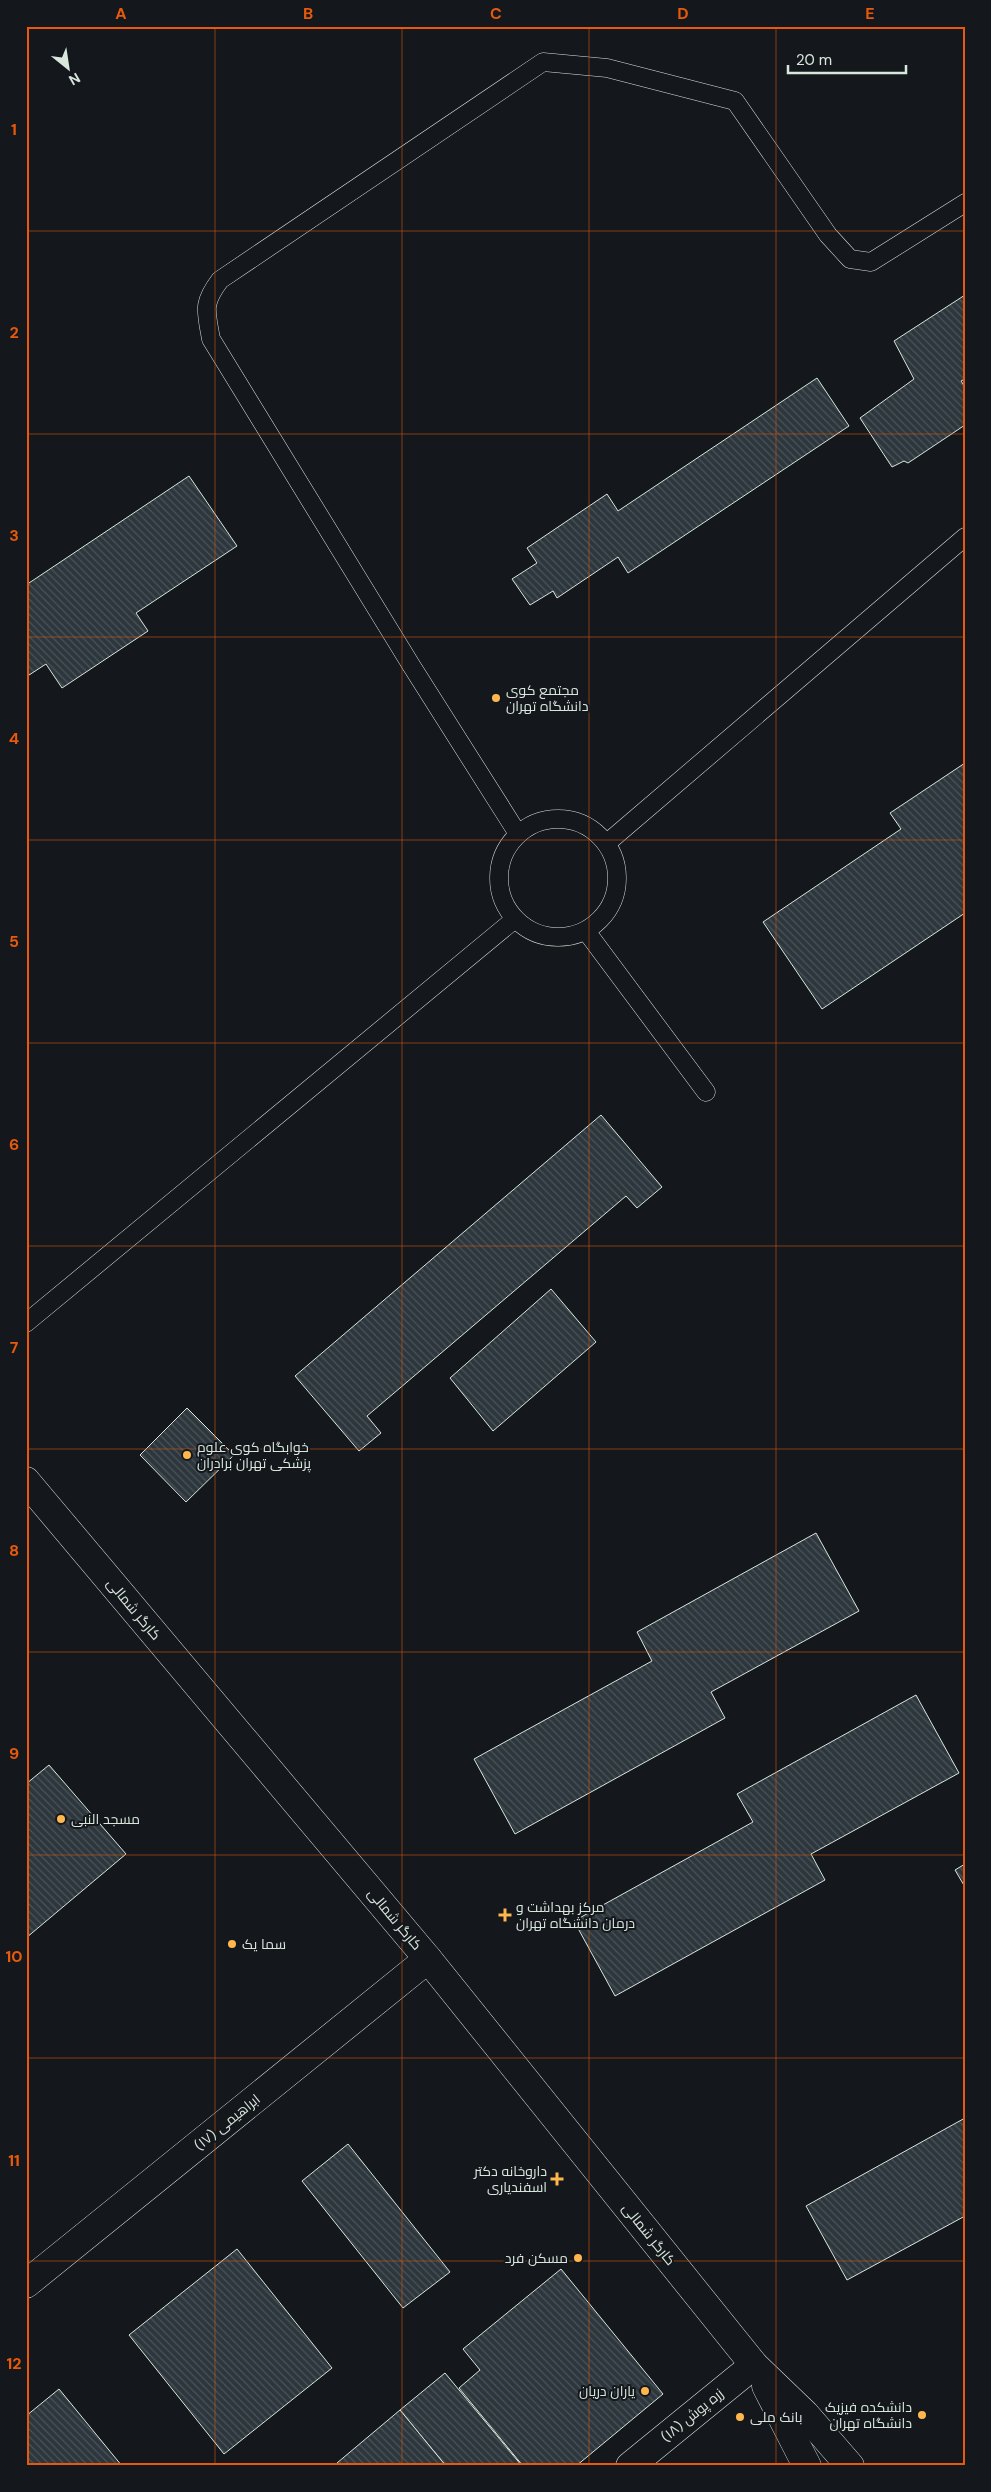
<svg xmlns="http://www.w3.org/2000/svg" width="991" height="2492" viewBox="0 0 991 2492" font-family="'DM Sans',Cairo,sans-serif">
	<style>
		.building { fill: url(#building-back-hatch); stroke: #d8e6dc }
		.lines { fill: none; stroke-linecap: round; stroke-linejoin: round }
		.service-casing { stroke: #d8e6dc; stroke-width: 19 }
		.minor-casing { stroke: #d8e6dc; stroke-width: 29 }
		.primary-casing { stroke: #d8e6dc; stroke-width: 29 }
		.service { stroke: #14181c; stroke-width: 18 }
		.minor { stroke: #14181c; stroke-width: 28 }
		.primary { stroke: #14181c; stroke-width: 28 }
		.grid { fill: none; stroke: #e8590c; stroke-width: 1; stroke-opacity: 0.55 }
		.poi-dot { fill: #ffb74d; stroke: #14181c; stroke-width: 2 }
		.labels { text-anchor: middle; stroke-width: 4; stroke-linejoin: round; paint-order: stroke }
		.poi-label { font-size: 14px; fill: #d8e6dc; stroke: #14181c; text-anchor: start }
		.street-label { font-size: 14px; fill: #d8e6dc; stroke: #14181c }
		.neatline { fill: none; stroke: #e8590c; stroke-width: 2 }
		.grid-label { font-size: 16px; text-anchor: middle; font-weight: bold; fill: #e8590c }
	</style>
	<defs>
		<pattern id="building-back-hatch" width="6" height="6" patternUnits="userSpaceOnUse" patternTransform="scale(1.25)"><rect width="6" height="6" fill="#2c363c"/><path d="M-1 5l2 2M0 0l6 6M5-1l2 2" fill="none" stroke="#4a5358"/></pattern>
	</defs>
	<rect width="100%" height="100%" fill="#14181c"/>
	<!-- building -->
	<g class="building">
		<polygon points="965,295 965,379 961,381 965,387 965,425 908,463 904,461 892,467 860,418 914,379 894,341"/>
		<polygon points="817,378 849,426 628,573 618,557 557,598 553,591 530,605 512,579 537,563 527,548 607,494 618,511"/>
		<polygon points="189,476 237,546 136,613 148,631 62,688 46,664 26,677 26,585"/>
		<polygon points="965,763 965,913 822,1009 763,922 901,829 890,813"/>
		<polygon points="601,1115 662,1187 637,1208 626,1196 367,1416 381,1433 359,1451 295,1376"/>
		<polygon points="551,1289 596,1342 493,1431 450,1378"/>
		<polygon points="187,1408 234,1455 186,1502 140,1455"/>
		<polygon points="816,1533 859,1611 711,1692 725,1718 515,1834 474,1759 652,1661 637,1632"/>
		<polygon points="916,1695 959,1773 811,1854 825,1880 615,1996 574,1921 753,1822 737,1794"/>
		<polygon points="49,1765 126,1854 26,1938 26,1784"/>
		<polygon points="965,1864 965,1887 955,1870"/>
		<polygon points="965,2118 965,2216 847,2280 806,2206"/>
		<polygon points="348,2144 450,2272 403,2308 302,2181"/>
		<polygon points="237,2249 332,2368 224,2454 129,2335"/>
		<polygon points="561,2269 663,2394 576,2466 523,2466 459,2388 480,2370 463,2349"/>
		<polygon points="445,2373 522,2466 446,2466 400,2410"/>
		<polygon points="59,2389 122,2466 29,2466 26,2462 26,2416"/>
		<polygon points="400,2410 446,2466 339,2466 337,2463"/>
	</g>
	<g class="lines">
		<defs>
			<g id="service">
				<circle cx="558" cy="878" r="59"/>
				<path d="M 518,834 L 411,665 L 211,339 C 206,310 202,304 220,280 L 543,62 L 607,68 L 735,101 L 828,235 L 850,259 L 871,262 L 965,203"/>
				<polyline points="607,843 965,537"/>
				<polyline points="586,931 706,1092"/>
				<polyline points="26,1323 515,919"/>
			</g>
			<g id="minor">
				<polyline points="26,2284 428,1959"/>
				<polyline points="630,2466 754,2365"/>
			</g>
			<g id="primary">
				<polyline points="26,1481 428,1959 754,2365 805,2414 850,2466"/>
				<polyline points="766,2386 807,2466"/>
			</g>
		</defs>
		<!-- service casing -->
		<use href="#service" class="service-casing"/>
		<!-- minor casing -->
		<use href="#minor" class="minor-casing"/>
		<!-- primary casing -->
		<use href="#primary" class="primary-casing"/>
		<!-- service -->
		<use href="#service" class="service"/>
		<!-- minor -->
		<use href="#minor" class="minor"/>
		<!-- primary -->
		<use href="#primary" class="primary"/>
	</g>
	<!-- grid -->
	<path class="grid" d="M 215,26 L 215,2466M 402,26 L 402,2466M 589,26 L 589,2466M 776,26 L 776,2466M 26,231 L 965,231M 26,434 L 965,434M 26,637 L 965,637M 26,840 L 965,840M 26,1043 L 965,1043M 26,1246 L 965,1246M 26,1449 L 965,1449M 26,1652 L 965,1652M 26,1855 L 965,1855M 26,2058 L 965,2058M 26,2261 L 965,2261"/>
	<!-- markers -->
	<g class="poi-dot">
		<circle cx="496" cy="698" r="5"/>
		<circle cx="187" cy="1455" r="5"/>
		<circle cx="61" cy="1819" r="5"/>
		<path d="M502.5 1907.5h5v5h5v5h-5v5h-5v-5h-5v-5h5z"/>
		<circle cx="232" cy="1944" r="5"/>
		<path d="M554.5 2171.5h5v5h5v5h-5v5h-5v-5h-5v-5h5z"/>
		<circle cx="578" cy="2258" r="5"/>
		<circle cx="645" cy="2391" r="5"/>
		<circle cx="922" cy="2415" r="5"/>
		<circle cx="740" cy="2417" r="5"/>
	</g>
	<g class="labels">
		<!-- poi labels -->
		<g class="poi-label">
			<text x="506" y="695">مجتمع کوی<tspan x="506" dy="16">دانشگاه تهران</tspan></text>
			<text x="197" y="1452">خوابگاه کوی علوم<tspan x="197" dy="16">پزشکی تهران برادران</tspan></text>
			<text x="71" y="1824">مسجد النبی</text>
			<text x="516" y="1912">مرکز بهداشت و<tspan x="516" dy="16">درمان دانشگاه تهران</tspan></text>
			<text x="242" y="1949">سما یک</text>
			<text x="547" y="2176" text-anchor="end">داروخانه دکتر<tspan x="547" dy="16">اسفندیاری</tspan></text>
			<text x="568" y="2263" text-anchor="end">مسکن فرد</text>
			<text x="635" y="2396" text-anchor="end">یاران دریان</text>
			<text x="912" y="2412" text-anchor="end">دانشکده فیزیک<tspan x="912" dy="16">دانشگاه تهران</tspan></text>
			<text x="750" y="2422">بانک ملی</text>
		</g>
		<!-- street labels -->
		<g class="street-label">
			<text transform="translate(134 1609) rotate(50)" y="5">کارگر شمالی</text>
			<text transform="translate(395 1919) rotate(50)" y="5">کارگر شمالی</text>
			<text transform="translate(227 2122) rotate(-39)" y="5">ابراهیمی (۱۷)</text>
			<text transform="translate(649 2234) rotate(51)" y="5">کارگر شمالی</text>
			<text transform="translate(692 2415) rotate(-39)" y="5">زره پوش (۱۸)</text>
		</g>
	</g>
	<!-- border -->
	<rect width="991" height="2492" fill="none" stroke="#14181c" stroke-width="55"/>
	<!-- north arrow -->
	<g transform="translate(68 68) rotate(150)" stroke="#14181c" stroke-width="4" paint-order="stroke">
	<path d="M0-4L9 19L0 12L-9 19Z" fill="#d8e6dc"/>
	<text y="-8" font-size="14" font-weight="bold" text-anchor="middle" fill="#d8e6dc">N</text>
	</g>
	<!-- scale -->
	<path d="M788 65v8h118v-8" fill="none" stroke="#d8e6dc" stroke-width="2.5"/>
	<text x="796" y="65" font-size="15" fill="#d8e6dc" stroke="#14181c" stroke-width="4" paint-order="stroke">20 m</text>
	<rect x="28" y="28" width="936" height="2436" class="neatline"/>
	<g class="grid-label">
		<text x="121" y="19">A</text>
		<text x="308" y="19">B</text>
		<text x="496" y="19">C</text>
		<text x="683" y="19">D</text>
		<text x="870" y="19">E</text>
		<text x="14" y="135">1</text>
		<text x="14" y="338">2</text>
		<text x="14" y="541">3</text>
		<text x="14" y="744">4</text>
		<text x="14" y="947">5</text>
		<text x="14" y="1150">6</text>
		<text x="14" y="1353">7</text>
		<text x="14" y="1556">8</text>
		<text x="14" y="1759">9</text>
		<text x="14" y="1962">10</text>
		<text x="14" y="2166">11</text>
		<text x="14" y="2369">12</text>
	</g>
</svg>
